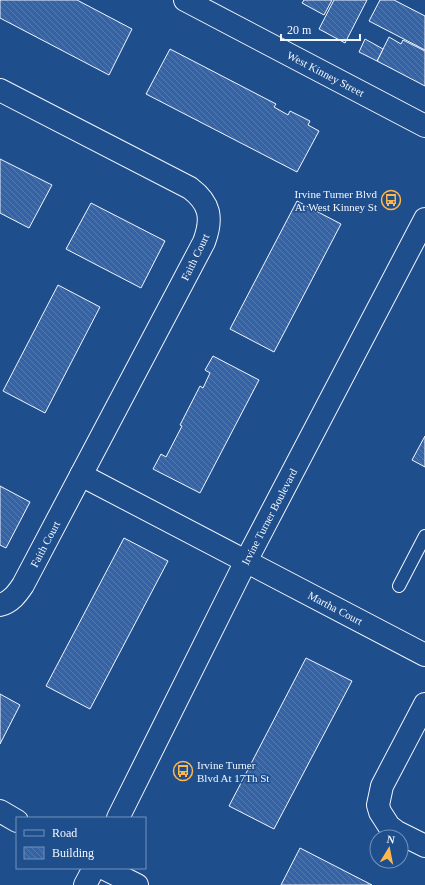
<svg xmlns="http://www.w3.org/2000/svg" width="425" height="885" viewBox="0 0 425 885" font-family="'Times New Roman',serif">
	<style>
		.building { fill: url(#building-back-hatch); stroke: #f2f6ff }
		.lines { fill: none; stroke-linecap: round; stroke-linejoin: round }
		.service-casing { stroke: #f2f6ff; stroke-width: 14 }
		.minor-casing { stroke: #f2f6ff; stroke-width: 24 }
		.tertiary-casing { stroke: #f2f6ff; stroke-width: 24 }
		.secondary-casing { stroke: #f2f6ff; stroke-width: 24 }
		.service { stroke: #1f4e8c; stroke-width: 12 }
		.minor { stroke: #1f4e8c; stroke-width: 22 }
		.tertiary { stroke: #1f4e8c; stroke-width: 22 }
		.secondary { stroke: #1f4e8c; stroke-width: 22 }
		.labels { text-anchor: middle; stroke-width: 3; stroke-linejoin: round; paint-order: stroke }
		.street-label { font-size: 11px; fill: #f2f6ff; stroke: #1f4e8c }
		.poi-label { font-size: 11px; fill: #f2f6ff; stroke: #1f4e8c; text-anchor: end }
	</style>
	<defs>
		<pattern id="building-back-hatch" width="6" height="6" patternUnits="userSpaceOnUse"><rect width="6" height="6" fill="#3563a3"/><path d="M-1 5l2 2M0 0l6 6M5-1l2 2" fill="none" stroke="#537ab1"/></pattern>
	</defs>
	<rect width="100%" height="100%" fill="#1f4e8c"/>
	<!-- building -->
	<g class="building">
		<polygon points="0,0 77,0 132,29 109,75 0,18"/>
		<polygon points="304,0 332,0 324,15 302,3"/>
		<polygon points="334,0 367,0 345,43 319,29"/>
		<polygon points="380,0 394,0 425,16 425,50 369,21"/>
		<polygon points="389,37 401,44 403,40 425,51 425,86 377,61"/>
		<polygon points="365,39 383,49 377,61 359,52"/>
		<polygon points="170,49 276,104 274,107 288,115 290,111 310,121 308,125 319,131 297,172 146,94"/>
		<polygon points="0,159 52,185 29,228 0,213"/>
		<polygon points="297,201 341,224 274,352 230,329"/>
		<polygon points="91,203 165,241 141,288 66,249"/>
		<polygon points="58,285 100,307 45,413 3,391"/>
		<polygon points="213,356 259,380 200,493 153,469 161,454 166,457 182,426 180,425 200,386 203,388 210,373 205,370"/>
		<polygon points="425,436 425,467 412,460"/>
		<polygon points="0,486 30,502 6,548 0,545"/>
		<polygon points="124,538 168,561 90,709 46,686"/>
		<polygon points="306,658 352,681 274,829 229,806"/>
		<polygon points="0,694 20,705 0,744"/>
		<polygon points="300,848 372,885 281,885"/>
	</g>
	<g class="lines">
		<defs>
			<polyline id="service" points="399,586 425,536"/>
			<g id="minor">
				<path d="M 0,90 L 190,188 C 210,203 213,218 204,242 L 23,585 C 17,594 11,602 0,605"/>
				<path id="s1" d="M 81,475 L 425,655"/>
				<polyline points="425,704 382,786 378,805 380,812 389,826 397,832 425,846"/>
				<polyline points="0,811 17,821"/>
				<polyline points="103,868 137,885"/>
			</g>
			<g id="tertiary">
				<path id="s2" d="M 185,0 L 425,126"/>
			</g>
			<g id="secondary">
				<path id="s3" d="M 118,818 L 246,561 L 425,219"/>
				<polyline points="85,885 94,868"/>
			</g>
		</defs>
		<!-- service casing -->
		<use href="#service" class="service-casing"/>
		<!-- minor casing -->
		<use href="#minor" class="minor-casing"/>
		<!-- tertiary casing -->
		<use href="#tertiary" class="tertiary-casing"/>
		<!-- secondary casing -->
		<use href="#secondary" class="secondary-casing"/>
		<!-- service -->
		<use href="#service" class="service"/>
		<!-- minor -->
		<use href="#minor" class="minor"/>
		<!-- tertiary -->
		<use href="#tertiary" class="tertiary"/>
		<!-- secondary -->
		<use href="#secondary" class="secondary"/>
	</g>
	<!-- icons -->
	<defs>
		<symbol id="bus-ring" viewBox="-11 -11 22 22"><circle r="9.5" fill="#1f4e8c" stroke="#ffb74d" stroke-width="1.5"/><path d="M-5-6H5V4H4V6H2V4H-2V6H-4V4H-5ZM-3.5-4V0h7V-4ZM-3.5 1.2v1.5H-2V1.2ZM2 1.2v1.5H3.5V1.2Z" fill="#ffb74d"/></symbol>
	</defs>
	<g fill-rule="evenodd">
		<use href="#bus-ring" x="380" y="189" width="22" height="22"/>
		<use href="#bus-ring" x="172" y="760" width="22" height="22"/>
	</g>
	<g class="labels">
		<!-- street labels -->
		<g class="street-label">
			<text dy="4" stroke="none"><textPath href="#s2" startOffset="159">West Kinney Street</textPath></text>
			<text transform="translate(195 257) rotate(-64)" y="4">Faith Court</text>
			<text dy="4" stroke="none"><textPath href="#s3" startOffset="337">Irvine Turner Boulevard</textPath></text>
			<text transform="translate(45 544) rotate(-62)" y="4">Faith Court</text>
			<text dy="4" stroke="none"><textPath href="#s1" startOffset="287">Martha Court</textPath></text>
		</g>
		<!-- poi labels -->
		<g class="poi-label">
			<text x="377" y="198">Irvine Turner Blvd<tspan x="377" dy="13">At West Kinney St</tspan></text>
			<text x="197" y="769" text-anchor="start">Irvine Turner<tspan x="197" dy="13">Blvd At 17Th St</tspan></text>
		</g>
	</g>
	<!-- legend -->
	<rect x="16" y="817" width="130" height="52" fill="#1f4e8c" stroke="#7391ba"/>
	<rect x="24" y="830" width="20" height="6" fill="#1f4e8c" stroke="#7391ba"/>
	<text x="52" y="837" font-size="12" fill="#f2f6ff">Road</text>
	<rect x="24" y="847" width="20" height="12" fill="url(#building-back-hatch)" stroke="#7391ba"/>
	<text x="52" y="857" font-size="12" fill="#f2f6ff">Building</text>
	<!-- north arrow -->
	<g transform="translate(389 849) rotate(10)"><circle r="19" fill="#1f4e8c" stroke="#7391ba"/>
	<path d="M0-3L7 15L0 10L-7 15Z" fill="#ffb74d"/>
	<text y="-6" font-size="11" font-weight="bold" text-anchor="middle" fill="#f2f6ff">N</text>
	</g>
	<!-- scale -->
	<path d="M281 34v6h79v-6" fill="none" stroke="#f2f6ff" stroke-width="2"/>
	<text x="287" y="34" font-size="12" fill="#f2f6ff" stroke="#1f4e8c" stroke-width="3" paint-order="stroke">20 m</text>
</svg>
